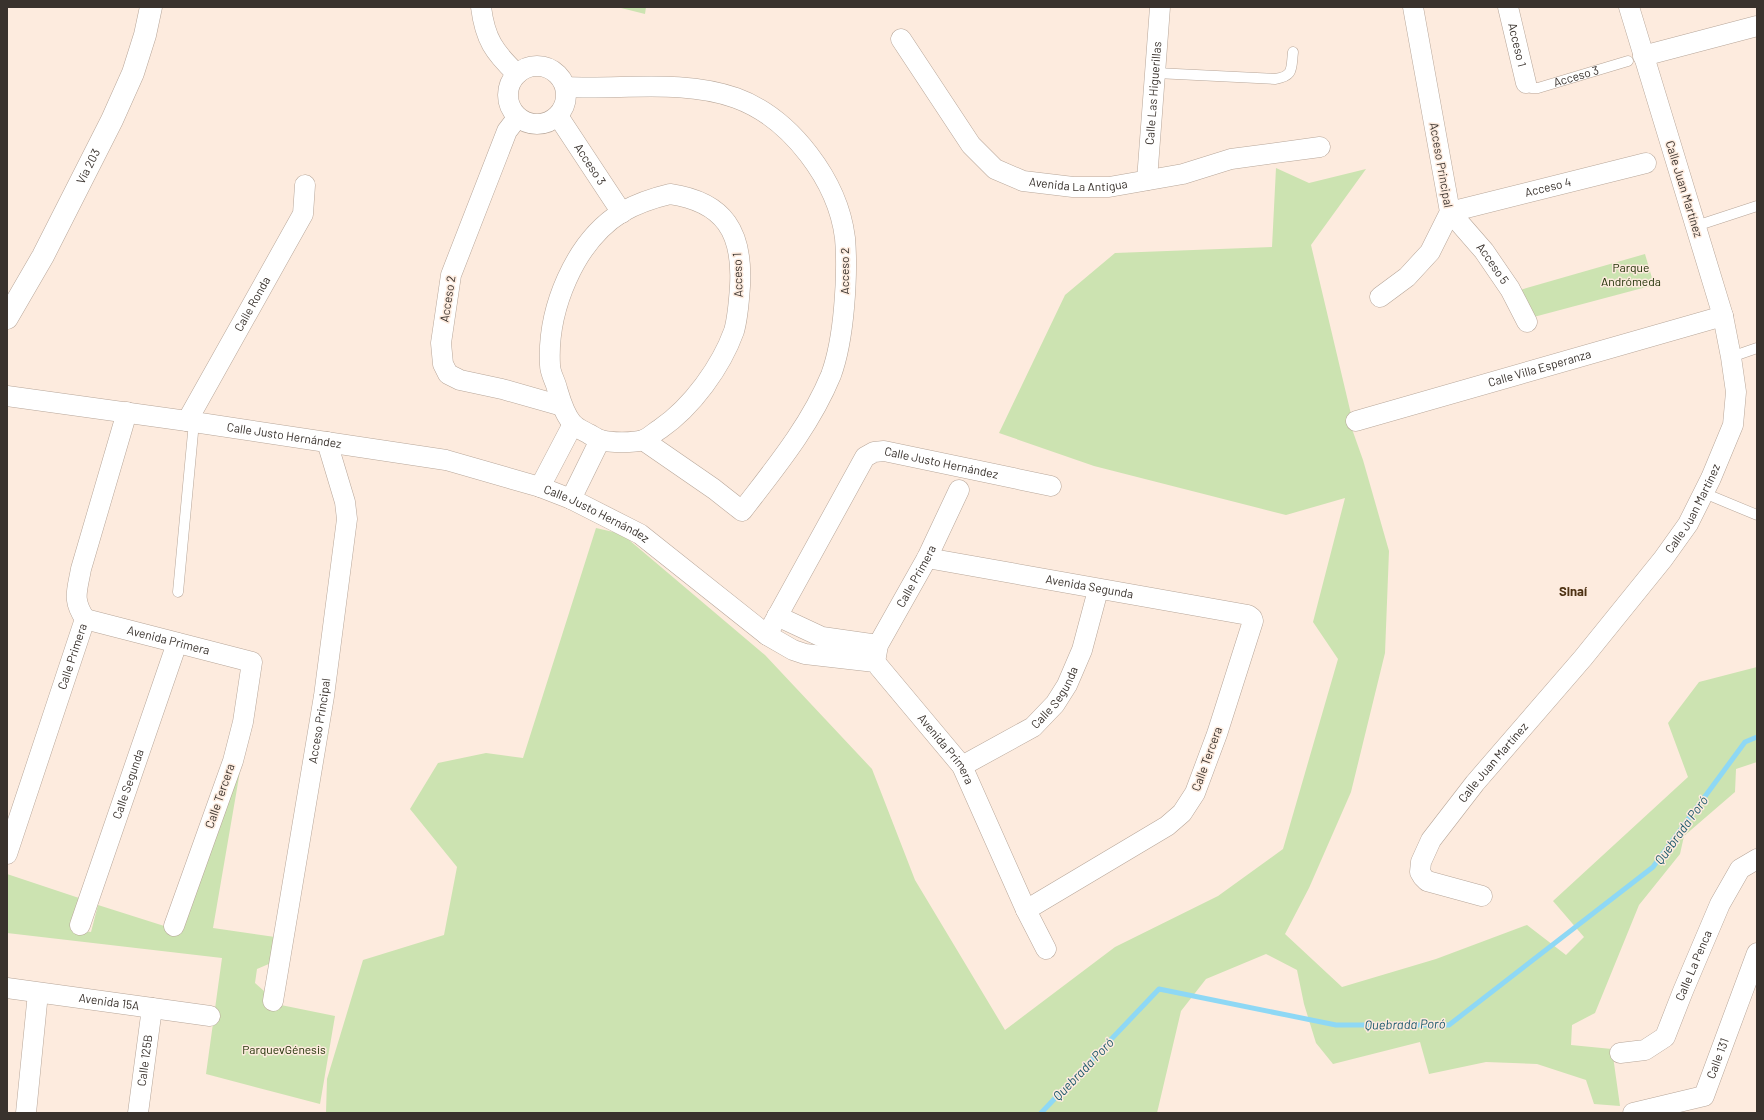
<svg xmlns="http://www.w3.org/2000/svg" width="1764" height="1120" viewBox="0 0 1764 1120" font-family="Barlow,sans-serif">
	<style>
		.green { fill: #cce3b1 }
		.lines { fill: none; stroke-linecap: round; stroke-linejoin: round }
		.stream { stroke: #8ed8f5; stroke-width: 5 }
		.service-casing { stroke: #b7a699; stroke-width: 11 }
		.minor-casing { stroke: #b7a699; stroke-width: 21 }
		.secondary-casing { stroke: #b7a699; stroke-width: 23 }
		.service { stroke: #fff; stroke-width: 10 }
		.minor { stroke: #fff; stroke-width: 20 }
		.secondary { stroke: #fff; stroke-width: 22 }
		.labels { text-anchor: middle; stroke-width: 3; stroke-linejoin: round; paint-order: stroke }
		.street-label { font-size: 12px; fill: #39322d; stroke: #fdebde }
		.park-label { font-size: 12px; fill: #203005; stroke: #fdebde }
		.neighbourhood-label { font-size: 13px; font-weight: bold; fill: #4e3213; stroke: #fdebde }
		.water-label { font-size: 13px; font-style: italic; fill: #1d596d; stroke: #fdebde }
	</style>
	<rect width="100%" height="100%" fill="#fdebde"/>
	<!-- green -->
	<g class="green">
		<polygon points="617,7 646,7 645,14"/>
		<polygon points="1276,168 1309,183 1366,169 1311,245 1351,414 1352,429 1363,460 1389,551 1385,653 1351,792 1309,888 1285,934 1342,987 1436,959 1527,925 1566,955 1584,937 1553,901 1688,777 1668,723 1699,682 1757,667 1757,762 1736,769 1735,792 1684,836 1680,854 1639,905 1595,1013 1572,1025 1571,1045 1612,1049 1620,1106 1594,1104 1586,1080 1537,1064 1486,1062 1429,1074 1420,1042 1333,1064 1316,1043 1304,1004 1297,970 1266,954 1206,979 1181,1011 1157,1113 326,1113 327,1079 363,960 444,935 457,867 410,809 438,763 486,753 523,758 596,528 622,534 765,655 872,769 915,880 1005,1030 1115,947 1218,896 1283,849 1338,659 1313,622 1345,498 1286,515 1094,466 999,433 1065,295 1115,253 1272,247"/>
		<polygon points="1645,254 1654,285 1530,318 1516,291"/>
		<polygon points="245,742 213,928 275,937 271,963 257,969 255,983 264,991 266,1002 335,1016 320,1104 206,1074 222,958 7,933 7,874 79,898 70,929 91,932 98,905 180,931"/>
	</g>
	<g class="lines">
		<!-- stream -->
		<polyline class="stream" points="1041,1113 1159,989 1336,1025 1449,1025 1653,867 1745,742 1757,737"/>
		<defs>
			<g id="service">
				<path d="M 1156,73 L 1275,79 C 1294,76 1291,69 1293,52"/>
				<path id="s1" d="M 1526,83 L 1531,88 L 1538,88 L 1628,61"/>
				<polyline points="1696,226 1757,206"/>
				<polyline points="1731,357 1757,348"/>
				<polyline points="1704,493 1757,515"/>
				<polyline points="178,592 194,422"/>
			</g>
			<g id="minor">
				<path d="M 481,7 C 485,39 494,52 517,74"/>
				<path id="s2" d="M 1508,7 L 1526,83"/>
				<path id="s3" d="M 901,39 L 971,145 L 995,169 L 1023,181 L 1073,187 L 1109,187 L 1183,174 L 1231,159 L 1320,147"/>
				<polyline points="1643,56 1757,26"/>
				<circle cx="537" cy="95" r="29"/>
				<path d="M 566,87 C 622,90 682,79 736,98 C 791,118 838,181 845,238 C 847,261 846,285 844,308 C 842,331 839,353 831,375 C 810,426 775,468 742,511 L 714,489 L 643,440"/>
				<path id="s4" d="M 558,116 L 622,213"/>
				<polyline points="517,118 507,131 451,275 441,343 443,364 448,374 460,380 502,389 562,406"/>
				<path id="s5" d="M 1147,180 L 1160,7"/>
				<path d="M 670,194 C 725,202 743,233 740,286 C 739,301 738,317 734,331 C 721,367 692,407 660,429 C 655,432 649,438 643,440 C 634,443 610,443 601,440 C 597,439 593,436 589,434 C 584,431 576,428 572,423 C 563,412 560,398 556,385 C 554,379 550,372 550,365 C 547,310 574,242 622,212 C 638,203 653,198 670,194 Z"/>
				<path id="s6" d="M 1450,212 L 1646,163"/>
				<path id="s7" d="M 1450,212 L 1484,251 L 1510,289 L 1527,322"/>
				<polyline points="1380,297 1407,277 1430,252 1450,212 1413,7"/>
				<path id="s8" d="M 7,396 L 187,421 L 446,460 L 540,487 L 571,499 L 640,534 L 767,635 L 793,650 L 805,654 L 875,662 L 962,766 L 1026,910 L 1046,949"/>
				<path id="s9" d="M 187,421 L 303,214 L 305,185"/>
				<path id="s10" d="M 1356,421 L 1723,316"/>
				<polyline points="540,487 573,424"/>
				<polyline points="571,499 600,440"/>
				<path id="s11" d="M 927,558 L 1248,615 L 1252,618 L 1253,621 L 1217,734 L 1195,793 L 1182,813 L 1167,826 L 1026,910"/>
				<polyline points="777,616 822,637 878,645"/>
				<path id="s12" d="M 85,619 L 252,662 L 243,722 L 233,761 L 174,926"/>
				<path id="s13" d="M 767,635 L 865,457 L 874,452 L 884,451 L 1051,486"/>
				<path id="s14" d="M 875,662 L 878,645 L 927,558 L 959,490"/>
				<path id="s15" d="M 962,766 L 1033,727 L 1055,704 L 1067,685 L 1082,650 L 1098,590"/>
				<path id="s16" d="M 7,854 L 85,619 C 72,599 77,592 81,569 L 127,412"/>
				<path id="s17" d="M 1482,896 L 1427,881 L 1423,877 L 1420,872 L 1421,862 L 1431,840 L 1475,783 L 1583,658 L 1663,559 L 1688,524 L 1711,478 L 1733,425 L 1736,392 L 1731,357 L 1723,316 L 1629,7"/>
				<path id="s18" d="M 80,925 L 177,643"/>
				<path id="s19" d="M 7,988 L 210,1016"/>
				<path id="s20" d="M 273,1001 L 324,696 L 347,519 L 345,502 L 327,442"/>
				<path id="s21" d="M 1620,1053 L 1645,1050 L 1665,1037 L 1683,991 L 1720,904 L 1740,869 L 1757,859"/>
				<polyline points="26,1113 38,993"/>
				<path id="s22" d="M 138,1113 L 152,1008"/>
				<path id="s23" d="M 1633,1113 L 1704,1096 L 1757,953"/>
			</g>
			<g id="secondary">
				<path id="s24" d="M 7,318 L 43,256 L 112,120 L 133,73 L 145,35 L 151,7"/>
			</g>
		</defs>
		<!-- service casing -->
		<use href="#service" class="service-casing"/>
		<!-- minor casing -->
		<use href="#minor" class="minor-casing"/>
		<!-- secondary casing -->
		<use href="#secondary" class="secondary-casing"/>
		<!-- service -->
		<use href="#service" class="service"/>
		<!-- minor -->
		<use href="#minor" class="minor"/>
		<!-- secondary -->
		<use href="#secondary" class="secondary"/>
	</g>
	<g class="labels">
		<!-- street labels -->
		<g class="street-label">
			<text dy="4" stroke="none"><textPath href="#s2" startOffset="39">Acceso 1</textPath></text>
			<text dy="4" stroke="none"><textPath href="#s1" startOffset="54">Acceso 3</textPath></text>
			<text dy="4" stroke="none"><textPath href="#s5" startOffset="87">Calle Las Higuerillas</textPath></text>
			<text dy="4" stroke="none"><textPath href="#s4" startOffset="58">Acceso 3</textPath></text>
			<text transform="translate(1441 165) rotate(80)" y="4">Acceso Principal</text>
			<text dy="4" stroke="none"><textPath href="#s24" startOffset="172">Vía 203</textPath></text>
			<text dy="4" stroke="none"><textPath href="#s3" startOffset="247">Avenida La Antigua</textPath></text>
			<text dy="4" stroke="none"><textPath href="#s6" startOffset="101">Acceso 4</textPath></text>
			<text transform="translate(1684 189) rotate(73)" y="4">Calle Juan Martínez</text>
			<text dy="4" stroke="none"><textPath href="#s7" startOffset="67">Acceso 5</textPath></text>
			<text transform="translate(845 271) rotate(-90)" y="4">Acceso 2</text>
			<text transform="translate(738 275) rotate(-92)" y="4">Acceso 1</text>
			<text transform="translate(448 299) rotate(-81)" y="4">Acceso 2</text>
			<text dy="4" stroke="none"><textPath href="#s9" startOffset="134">Calle Ronda</textPath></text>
			<text dy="4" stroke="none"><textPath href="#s10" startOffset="191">Calle Villa Esperanza</textPath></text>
			<text dy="4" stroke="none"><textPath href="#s8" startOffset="280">Calle Justo Hernández</textPath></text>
			<text dy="4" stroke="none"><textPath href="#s13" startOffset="282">Calle Justo Hernández</textPath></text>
			<text dy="4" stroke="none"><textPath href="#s17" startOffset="526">Calle Juan Martínez</textPath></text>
			<text dy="4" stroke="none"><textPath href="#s8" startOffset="604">Calle Justo Hernández</textPath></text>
			<text dy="4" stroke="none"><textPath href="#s14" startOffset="96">Calle Primera</textPath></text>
			<text dy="4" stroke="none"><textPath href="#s11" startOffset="165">Avenida Segunda</textPath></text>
			<text dy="4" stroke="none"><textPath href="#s12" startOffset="86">Avenida Primera</textPath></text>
			<text dy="4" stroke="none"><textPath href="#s16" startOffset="208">Calle Primera</textPath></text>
			<text dy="4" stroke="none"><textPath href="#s15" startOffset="118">Calle Segunda</textPath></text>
			<text dy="4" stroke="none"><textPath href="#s20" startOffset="284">Acceso Principal</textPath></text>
			<text dy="4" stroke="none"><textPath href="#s8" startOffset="1040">Avenida Primera</textPath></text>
			<text transform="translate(1207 759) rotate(-70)" y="4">Calle Tercera</text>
			<text dy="4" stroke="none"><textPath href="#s17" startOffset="202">Calle Juan Martínez</textPath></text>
			<text dy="4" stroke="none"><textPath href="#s18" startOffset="149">Calle Segunda</textPath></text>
			<text transform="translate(220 796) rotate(-71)" y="4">Calle Tercera</text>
			<text dy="4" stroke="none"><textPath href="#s21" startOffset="126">Calle La Penca</textPath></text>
			<text dy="4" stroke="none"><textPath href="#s19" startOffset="103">Avenida 15A</textPath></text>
			<text dy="4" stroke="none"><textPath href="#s23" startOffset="113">Calle 131</textPath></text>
			<text dy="4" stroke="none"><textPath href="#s22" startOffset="53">Calle 125B</textPath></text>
		</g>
		<!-- park labels -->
		<g class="park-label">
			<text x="1631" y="272">Parque<tspan x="1631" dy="14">Andrómeda</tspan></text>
			<text x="284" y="1054">ParquevGénesis</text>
		</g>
		<!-- neighbourhood labels -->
		<g class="neighbourhood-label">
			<text x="1573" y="596">Sinaí</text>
		</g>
		<!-- water labels -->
		<g class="water-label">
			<text transform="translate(1681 830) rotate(-54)" y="5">Quebrada Poró</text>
			<text transform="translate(1405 1024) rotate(-1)" y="5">Quebrada Poró</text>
			<text transform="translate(1083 1069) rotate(-46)" y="5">Quebrada Poró</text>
		</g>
	</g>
	<!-- border -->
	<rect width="1764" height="1120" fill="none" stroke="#39322d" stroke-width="16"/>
</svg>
